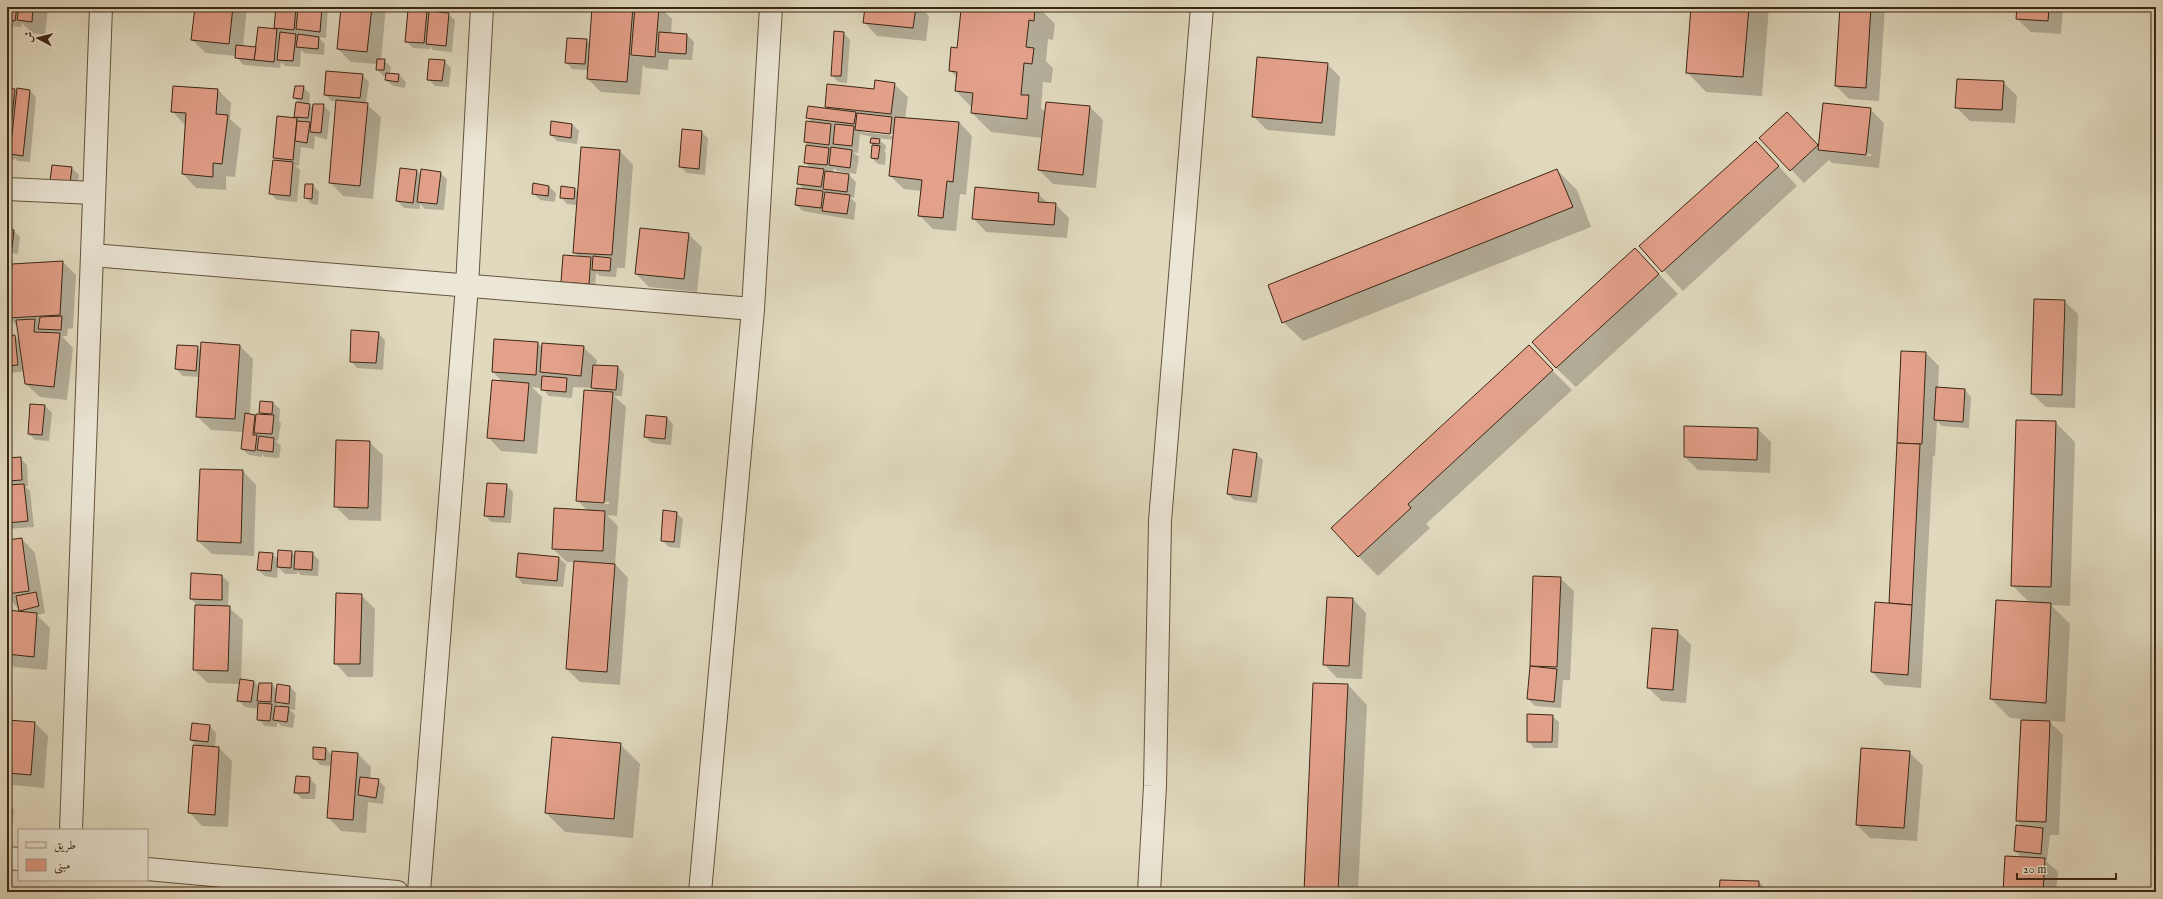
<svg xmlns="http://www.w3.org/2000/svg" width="2163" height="899" viewBox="0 0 2163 899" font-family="'IM FELL English',Amiri,serif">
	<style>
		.shadow { fill: #0003; fill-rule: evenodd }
		.building { fill: #e3a08a; stroke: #3c2614 }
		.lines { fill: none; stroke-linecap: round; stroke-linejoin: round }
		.street-casing { stroke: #65533e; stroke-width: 24 }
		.street { stroke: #ebe6d5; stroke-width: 22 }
	</style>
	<rect width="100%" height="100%" fill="#e0d9be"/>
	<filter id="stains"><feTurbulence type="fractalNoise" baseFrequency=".005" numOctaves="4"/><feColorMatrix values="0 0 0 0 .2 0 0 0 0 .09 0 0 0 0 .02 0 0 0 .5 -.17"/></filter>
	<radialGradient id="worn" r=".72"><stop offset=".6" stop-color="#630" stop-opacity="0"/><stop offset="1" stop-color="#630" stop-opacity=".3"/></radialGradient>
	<!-- shadow -->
	<g class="shadow">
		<polygon points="7,7 48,7 45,35 32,33 22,23 21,27 9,26"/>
		<polygon points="196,7 247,7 243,47 257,48 259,28 278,30 275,27 277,7 325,7 328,11 326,38 318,37 325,44 324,55 304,53 301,50 300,67 285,66 281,62 280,68 243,65 236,56 206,53 192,40"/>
		<polygon points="342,7 386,7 381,60 384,60 391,67 390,74 399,75 406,82 405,88 393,86 386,80 387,76 383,76 377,69 377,64 351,62 338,49"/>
		<polygon points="387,7 435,7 434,12 448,14 455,20 452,52 433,50 431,47 430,49 413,48 406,41 409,12 390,10"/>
		<polygon points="524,7 543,7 542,9"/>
		<polygon points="593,7 660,7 672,19 671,34 687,35 694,42 692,60 669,59 668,70 646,68 643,65 640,95 601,92 588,79 588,70 572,69 566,62 586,40 590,44"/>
		<polygon points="866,7 921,7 929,16 926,41 877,36 864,22"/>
		<polygon points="968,7 1038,7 1055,24 1053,40 1048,39 1046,61 1053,68 1051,83 1043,82 1041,108 1046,113 1090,107 1103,120 1096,188 1053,184 1039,170 1043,138 991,132 972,113 972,108 956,91 957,78 950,70 958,49"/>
		<polygon points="1692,7 1769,7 1762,96 1706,92 1687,72"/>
		<polygon points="1841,7 1885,7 1879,101 1849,99 1836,86"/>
		<polygon points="2018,7 2063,7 2061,34 2031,32 2017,19"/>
		<polygon points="844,33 850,40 847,83 838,82 832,75"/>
		<polygon points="444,61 451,68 449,87 435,86 428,79"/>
		<polygon points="1327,64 1340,77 1335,136 1267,130 1253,116"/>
		<polygon points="362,75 369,82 366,104 381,117 373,199 343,196 330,182 337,101 331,101 325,94"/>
		<polygon points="2003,82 2017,96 2015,123 1970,121 1956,107"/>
		<path d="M 894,84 L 908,97 L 905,119 L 959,122 L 972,136 L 966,195 L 960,194 L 956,231 L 933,229 L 920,216 L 922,191 L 904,189 L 890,176 L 894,140 L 877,138 L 886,146 L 885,151 L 883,150 L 886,153 L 885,165 L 878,164 L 872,158 L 872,137 L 860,134 L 858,153 L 853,152 L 859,157 L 856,174 L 837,171 L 834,168 L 833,173 L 849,175 L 856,182 L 854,198 L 850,197 L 856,203 L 854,220 L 803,211 L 796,205 L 805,190 L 798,184 L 811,169 L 805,162 L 810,147 L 805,142 L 812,122 L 807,117 L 829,109 L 826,106 ZM 862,130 L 895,134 L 895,136 L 862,132 Z"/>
		<polygon points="303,87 310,94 309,105 314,109 323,105 330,112 327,140 315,136 314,149 301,147 299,166 295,165 300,170 297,202 277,200 270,193 278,162 274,157 295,118 297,104 301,104 294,97"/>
		<polygon points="7,89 15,90 18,93 30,91 36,97 30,162 18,161 15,158 14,160 7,159"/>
		<polygon points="218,90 231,103 230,119 241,129 235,177 226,176 226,190 196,188 183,174 185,125 172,111"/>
		<path d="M 1870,109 L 1884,123 L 1879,168 L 1832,163 L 1829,160 L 1804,183 L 1761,138 L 1800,127 L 1819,147 ZM 1832,150 L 1871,154 L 1871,156 L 1832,152 Z"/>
		<polygon points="552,122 572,124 579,131 577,144 557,141 551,135"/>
		<polygon points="701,132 708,138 705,175 687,173 680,166"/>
		<polygon points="620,151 633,165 625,268 617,268 616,277 600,276 596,273 595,290 568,289 562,282 579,257 574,252 577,205 567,204 561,197 575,189 578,193"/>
		<polygon points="1775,162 1797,186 1683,291 1641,246"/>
		<polygon points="53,167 72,168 79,175 77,189"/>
		<polygon points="1557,170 1577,190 1591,227 1303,341 1283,322"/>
		<polygon points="417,171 421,175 440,173 447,179 444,210 425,209 420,204 420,209 404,208 397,201"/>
		<polygon points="534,184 549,187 556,193 555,202 540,200 533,193"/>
		<polygon points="313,185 319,192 318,205 312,204 305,197"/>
		<polygon points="1038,194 1049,204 1055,204 1069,218 1067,238 986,232 973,218"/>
		<polygon points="7,230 14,231 20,237 18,254 7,253"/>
		<polygon points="688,234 702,247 697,292 649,287 636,274"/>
		<polygon points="1635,249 1678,294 1576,387 1556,368"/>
		<polygon points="63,262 76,275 73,328 68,329 67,336 62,336 73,348 67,400 40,397 26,384 25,371 10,373 7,370 7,337 15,336 20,342 18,327 9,317"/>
		<polygon points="2064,301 2078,314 2075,408 2046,407 2032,394"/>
		<polygon points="378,333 385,340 383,370 357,368 351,361"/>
		<path d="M 538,343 L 543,348 L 583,347 L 597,360 L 596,366 L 618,367 L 624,374 L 622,396 L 614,396 L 626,407 L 617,516 L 607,515 L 618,526 L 615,564 L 628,578 L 620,685 L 580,682 L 567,669 L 575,562 L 567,562 L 553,549 L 588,511 L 577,500 L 596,392 L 593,388 L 573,387 L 572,398 L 549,396 L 542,388 L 532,387 L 542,397 L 537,454 L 501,451 L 488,437 L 503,382 L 493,372 ZM 590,501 L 609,502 L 609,504 L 590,503 Z"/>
		<polygon points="240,346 253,359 250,415 257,418 263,415 260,413 273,403 280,409 279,421 281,423 278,441 275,440 281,446 279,458 265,457 262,454 262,457 249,455 242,449 244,432 211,430 197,416 200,377 183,376 176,369 197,347 201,351"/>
		<polygon points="1529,347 1572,390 1426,524 1430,528 1378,576 1358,556"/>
		<polygon points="1902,352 1926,353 1939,366 1938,388 1965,390 1971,397 1969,428 1942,426 1937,421 1935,456 1933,456 1921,688 1885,685 1872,672 1890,605"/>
		<polygon points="31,405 45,406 52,413 49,441 35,440 29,434"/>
		<polygon points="667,418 673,424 671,445 652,443 645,437"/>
		<polygon points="2055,422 2075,442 2070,606 2051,605 2070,624 2065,722 2049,721 2063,735 2059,835 2050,835 2047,860 2045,860 2058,872 2056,892 2004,892 2022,858 2015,851 2023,827 2017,821 2022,719 2010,718 1991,699 2030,603 2012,585"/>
		<polygon points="1758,429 1771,442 1770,473 1698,470 1685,457"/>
		<polygon points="369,442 383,455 381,521 349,520 335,506"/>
		<polygon points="1256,454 1263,460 1257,503 1234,500 1228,494"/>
		<polygon points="20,458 27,465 28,486 25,486 30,491 34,527 7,529 7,459"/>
		<polygon points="243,471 256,485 254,556 212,554 198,541"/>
		<polygon points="506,485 513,492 511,523 491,522 485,515"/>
		<polygon points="676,513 683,519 680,548 669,547 662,540"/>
		<polygon points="22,539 35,553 45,613 37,615 50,628 47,670 14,667 7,659 7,611 22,613 7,596 7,541"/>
		<polygon points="291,552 295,556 312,553 319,560 318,576 301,575 297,571 297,574 285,574 278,567 277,578 265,576 258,570 272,554 279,560"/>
		<polygon points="519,554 559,558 566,564 563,587 523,584 517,577"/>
		<path d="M 192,574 L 222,576 L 229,582 L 228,607 L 243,620 L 241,681 L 254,682 L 259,687 L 272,684 L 277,690 L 290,687 L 296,693 L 295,710 L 289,709 L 295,715 L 293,728 L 281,726 L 277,722 L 277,727 L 265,726 L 258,719 L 259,709 L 245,707 L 238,700 L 240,684 L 208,683 L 194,670 L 198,606 L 191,599 ZM 278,703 L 282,708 L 277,707 Z"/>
		<polygon points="1560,578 1574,591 1570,680 1563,680 1561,708 1535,706 1528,699 1531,666"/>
		<polygon points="361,595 375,609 373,677 348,677 335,663"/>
		<polygon points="1353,599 1366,613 1362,679 1337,678 1324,664"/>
		<polygon points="1677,631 1691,645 1686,703 1662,701 1648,688"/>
		<polygon points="1348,685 1367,705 1358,892 1305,892"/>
		<polygon points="1552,716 1559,722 1558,748 1534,748 1528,741"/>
		<polygon points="7,721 35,723 48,736 44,788 13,785 7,779"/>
		<polygon points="210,726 216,733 215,747 219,748 232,761 228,827 202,826 189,812 197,746 191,740"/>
		<polygon points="620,744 640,764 633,838 565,832 546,813"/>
		<polygon points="326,749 333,756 358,754 371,767 370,779 378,780 385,787 383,804 368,802 366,833 341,831 328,817 332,766 320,765 314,758"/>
		<polygon points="1909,752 1923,766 1917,841 1870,838 1857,825"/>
		<polygon points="309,778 316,785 315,799 302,799 295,792"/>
		<polygon points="7,803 14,810 12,830 7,830"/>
		<polygon points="1759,882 1769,892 1720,892"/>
	</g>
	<!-- building -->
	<g class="building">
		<polygon points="7,7 17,7 15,21 7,20"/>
		<polygon points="19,7 33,7 32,22 17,20"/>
		<polygon points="195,7 233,7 229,44 191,40"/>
		<polygon points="276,7 296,7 294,30 274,28"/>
		<polygon points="298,7 322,7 320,32 296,29"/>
		<polygon points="341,7 372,7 367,52 337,49"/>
		<polygon points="592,7 633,7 627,82 587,79"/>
		<polygon points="635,7 659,7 655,57 631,55"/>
		<polygon points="865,7 916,7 913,28 863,23"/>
		<polygon points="967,7 1035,7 1034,21 1029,20 1026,47 1034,48 1032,64 1024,63 1021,95 1029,95 1027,119 971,113 973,93 955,91 957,72 949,71 951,47 957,48 961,10 966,11"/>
		<polygon points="1691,7 1749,7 1743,77 1686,73"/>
		<polygon points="1840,7 1871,7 1866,88 1835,86"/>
		<polygon points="2017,7 2049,7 2048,21 2016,19"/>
		<polygon points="408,10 427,11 424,43 405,42"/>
		<polygon points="429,11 449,13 446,46 426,44"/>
		<polygon points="258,27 277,29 274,62 254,60"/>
		<polygon points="834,31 844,32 841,76 831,76"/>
		<polygon points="280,32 296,34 293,61 277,60"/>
		<polygon points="659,32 687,34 686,54 658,52"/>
		<polygon points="298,34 319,37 318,49 296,47"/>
		<polygon points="567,38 587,39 585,64 565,63"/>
		<polygon points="236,45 256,47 254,60 235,58"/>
		<polygon points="1257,57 1328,63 1322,123 1252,117"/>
		<polygon points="377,59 385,59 384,70 376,70"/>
		<polygon points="429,59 445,60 442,81 427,80"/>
		<polygon points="326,71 363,74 360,98 324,95"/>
		<polygon points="386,73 399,74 398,82 385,80"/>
		<polygon points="1957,79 2004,81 2002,110 1955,108"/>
		<polygon points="875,80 895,83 891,114 825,107 827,84 874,89"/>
		<polygon points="173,86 218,89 216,114 228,115 222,164 213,163 213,177 182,174 186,113 171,112"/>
		<polygon points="295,86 304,86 302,99 293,98"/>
		<polygon points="7,88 15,89 8,154 7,154"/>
		<polygon points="17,88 30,90 23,156 10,154"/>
		<polygon points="336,100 368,103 360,186 329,183"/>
		<polygon points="296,102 310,104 308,118 294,117"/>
		<polygon points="1046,102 1090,106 1083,175 1038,170"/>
		<polygon points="1823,103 1871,108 1866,155 1818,150"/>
		<polygon points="313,104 324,104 321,133 310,132"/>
		<polygon points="808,106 856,112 854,124 806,118"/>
		<polygon points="1787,112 1818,145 1790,171 1759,138"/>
		<polygon points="857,113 892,117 890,134 855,130"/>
		<polygon points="277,116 297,118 293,160 273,158"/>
		<polygon points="895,117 959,122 953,182 947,181 943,218 918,216 922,180 889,176"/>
		<polygon points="297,121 310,122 307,143 295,141"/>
		<polygon points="551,121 572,124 571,138 550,135"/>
		<polygon points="806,121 831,124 829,145 804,142"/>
		<polygon points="835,124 854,126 852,146 833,144"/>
		<polygon points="682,129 702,131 699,169 679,167"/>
		<polygon points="871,138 880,139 879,144 870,143"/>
		<polygon points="1756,141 1779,166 1662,272 1639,246"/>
		<polygon points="806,145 829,148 827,165 804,163"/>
		<polygon points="872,145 880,146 878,159 871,158"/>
		<polygon points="581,147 620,150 612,255 573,253"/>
		<polygon points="831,147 852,150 850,168 829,165"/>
		<polygon points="273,160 293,162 290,196 269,194"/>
		<polygon points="52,165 72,167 70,183 50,181"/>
		<polygon points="799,166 824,169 821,187 797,184"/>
		<polygon points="400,168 417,170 413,203 396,201"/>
		<polygon points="421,169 441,172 437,204 417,202"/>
		<polygon points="1557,169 1573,207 1282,323 1268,285"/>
		<polygon points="825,171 849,174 847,192 823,189"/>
		<polygon points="533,183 549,186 548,196 532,194"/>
		<polygon points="305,184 313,184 312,199 304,198"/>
		<polygon points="561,186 575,188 574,199 560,198"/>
		<polygon points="975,187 1039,193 1038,202 1056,203 1054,225 972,219"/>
		<polygon points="797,188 823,191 821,208 795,205"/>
		<polygon points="825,192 850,195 847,214 822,211"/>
		<polygon points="640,228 689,233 684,279 635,274"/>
		<polygon points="7,229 14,230 12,248 7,248"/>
		<polygon points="1635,248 1659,274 1556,368 1532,342"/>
		<polygon points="563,255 591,257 589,284 561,282"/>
		<polygon points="593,256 611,258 610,271 592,270"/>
		<polygon points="63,261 60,315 8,318 12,264"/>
		<polygon points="2034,299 2065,300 2062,395 2031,394"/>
		<polygon points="62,316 61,330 38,329 40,317"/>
		<polygon points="35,319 34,332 60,333 54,387 25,384 16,320"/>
		<polygon points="351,330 379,332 376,363 350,362"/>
		<polygon points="15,335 18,365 7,366 7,336"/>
		<polygon points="494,339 538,342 536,375 492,372"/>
		<polygon points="201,342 240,345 235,419 196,417"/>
		<polygon points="542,343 584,346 581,376 540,372"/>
		<polygon points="177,345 198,346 196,371 175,369"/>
		<polygon points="1529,345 1553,370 1408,504 1411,508 1358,557 1331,528"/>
		<polygon points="1901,351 1926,352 1922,444 1897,443"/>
		<polygon points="593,365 618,366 616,390 591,388"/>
		<polygon points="542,376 567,378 566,392 541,390"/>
		<polygon points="492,380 529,383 524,441 487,438"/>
		<polygon points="1936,387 1965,389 1963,422 1934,420"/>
		<polygon points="584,390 613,392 604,503 576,501"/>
		<polygon points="260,401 273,402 272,414 259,413"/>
		<polygon points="30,404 45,405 42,435 28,434"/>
		<polygon points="245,413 255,415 253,435 257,435 255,451 241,449"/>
		<polygon points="256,414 274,415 272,434 254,433"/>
		<polygon points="646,415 667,417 665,439 644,437"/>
		<polygon points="2016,420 2056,421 2051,587 2011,586"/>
		<polygon points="1684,426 1758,428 1757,460 1684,457"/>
		<polygon points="259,436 274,438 273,452 257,450"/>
		<polygon points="336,440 370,441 368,508 334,507"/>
		<polygon points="1897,443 1920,444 1912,605 1889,603"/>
		<polygon points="1233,449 1257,453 1251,497 1227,494"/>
		<polygon points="21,457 22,480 7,481 7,458"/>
		<polygon points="200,469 243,470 241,543 197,541"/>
		<polygon points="487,483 507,484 504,517 484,516"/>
		<polygon points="24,484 28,521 7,523 7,485"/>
		<polygon points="554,508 605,511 603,551 552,549"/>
		<polygon points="663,510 677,512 674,542 661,541"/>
		<polygon points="22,538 29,591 7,594 7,540"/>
		<polygon points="278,550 292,551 291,568 277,567"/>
		<polygon points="295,551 313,552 312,570 294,569"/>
		<polygon points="259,552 273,553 271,571 257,570"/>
		<polygon points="518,553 559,557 557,581 516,577"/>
		<polygon points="574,561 615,564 607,672 566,669"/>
		<polygon points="191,573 222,575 222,600 190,599"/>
		<polygon points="1533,576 1561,577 1557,667 1530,666"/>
		<polygon points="36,592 39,606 19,611 16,596"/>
		<polygon points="336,593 362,594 360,664 334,664"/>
		<polygon points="1327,597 1353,598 1349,666 1323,665"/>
		<polygon points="1996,600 2051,603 2046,703 1990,699"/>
		<polygon points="1875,602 1912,605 1908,675 1871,672"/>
		<polygon points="195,605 230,606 228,671 193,670"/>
		<polygon points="7,610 37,613 34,657 7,654"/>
		<polygon points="1652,628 1678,630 1673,690 1647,688"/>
		<polygon points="1530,666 1557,669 1554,702 1527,699"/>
		<polygon points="240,679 254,681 251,702 237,701"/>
		<polygon points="259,683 272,683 271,702 257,701"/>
		<polygon points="1313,683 1348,684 1338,892 1304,892"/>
		<polygon points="277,684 290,686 289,704 275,702"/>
		<polygon points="258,703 272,704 270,721 257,720"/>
		<polygon points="275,706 289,707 287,722 273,720"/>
		<polygon points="1527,714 1553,715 1552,742 1527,742"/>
		<polygon points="7,720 35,722 31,775 7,773"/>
		<polygon points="2021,720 2050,721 2046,822 2016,821"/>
		<polygon points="192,723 210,725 208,742 190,740"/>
		<polygon points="552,737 621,743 614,819 545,813"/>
		<polygon points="193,745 219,747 215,815 188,813"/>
		<polygon points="313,747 326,748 325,760 313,759"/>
		<polygon points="1861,748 1910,751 1904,828 1856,825"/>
		<polygon points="332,751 358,753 353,820 327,818"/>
		<polygon points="296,776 310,777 309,793 294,793"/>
		<polygon points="360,777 379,779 376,798 358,795"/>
		<polygon points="2016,825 2043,828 2041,854 2014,851"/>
		<polygon points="2005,856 2045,858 2043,892 2003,892"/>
		<polygon points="1720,880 1759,881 1759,892 1719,892"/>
	</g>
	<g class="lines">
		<defs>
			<g id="street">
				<polyline points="7,189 94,193"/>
				<polyline points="92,255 753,309"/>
				<polyline points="71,830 101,7"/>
				<polyline points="7,858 19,859"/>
				<polyline points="147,869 397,892"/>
				<polyline points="419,892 467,286 482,7"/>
				<polyline points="700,892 753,309 771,7"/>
				<polyline points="1149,892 1155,786 1160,521 1202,7"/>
			</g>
		</defs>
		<!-- street casing -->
		<use href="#street" class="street-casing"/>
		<!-- street -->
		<use href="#street" class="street"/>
	</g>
	<!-- margin -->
	<rect width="2163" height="899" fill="none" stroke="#e0d9be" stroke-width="24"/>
	<rect x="8" y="8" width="2147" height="883" fill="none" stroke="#3c2614" stroke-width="2"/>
	<rect x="12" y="12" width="2139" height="875" fill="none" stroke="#3c2614"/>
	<!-- legend -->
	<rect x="18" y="829" width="130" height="52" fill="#ebe6d5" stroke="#a59988"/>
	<rect x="26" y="842" width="20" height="6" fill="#ebe6d5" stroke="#a59988"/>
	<text x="54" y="849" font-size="12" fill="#3c2614">طريق</text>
	<rect x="26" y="859" width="20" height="12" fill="#e3a08a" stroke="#a59988"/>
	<text x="54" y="869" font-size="12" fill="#3c2614">مبنى</text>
	<!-- north arrow -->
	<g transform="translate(38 38) rotate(277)" stroke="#ebe6d5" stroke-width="3" paint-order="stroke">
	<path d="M0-3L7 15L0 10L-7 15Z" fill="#3c2614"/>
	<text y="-6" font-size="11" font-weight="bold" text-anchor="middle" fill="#3c2614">ش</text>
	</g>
	<!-- scale -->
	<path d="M2017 873v6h99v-6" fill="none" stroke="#3c2614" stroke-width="2"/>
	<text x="2023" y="873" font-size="12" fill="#3c2614" stroke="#ebe6d5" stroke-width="3" paint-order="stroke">20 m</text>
	<rect width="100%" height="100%" filter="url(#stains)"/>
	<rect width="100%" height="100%" fill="url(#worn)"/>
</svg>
